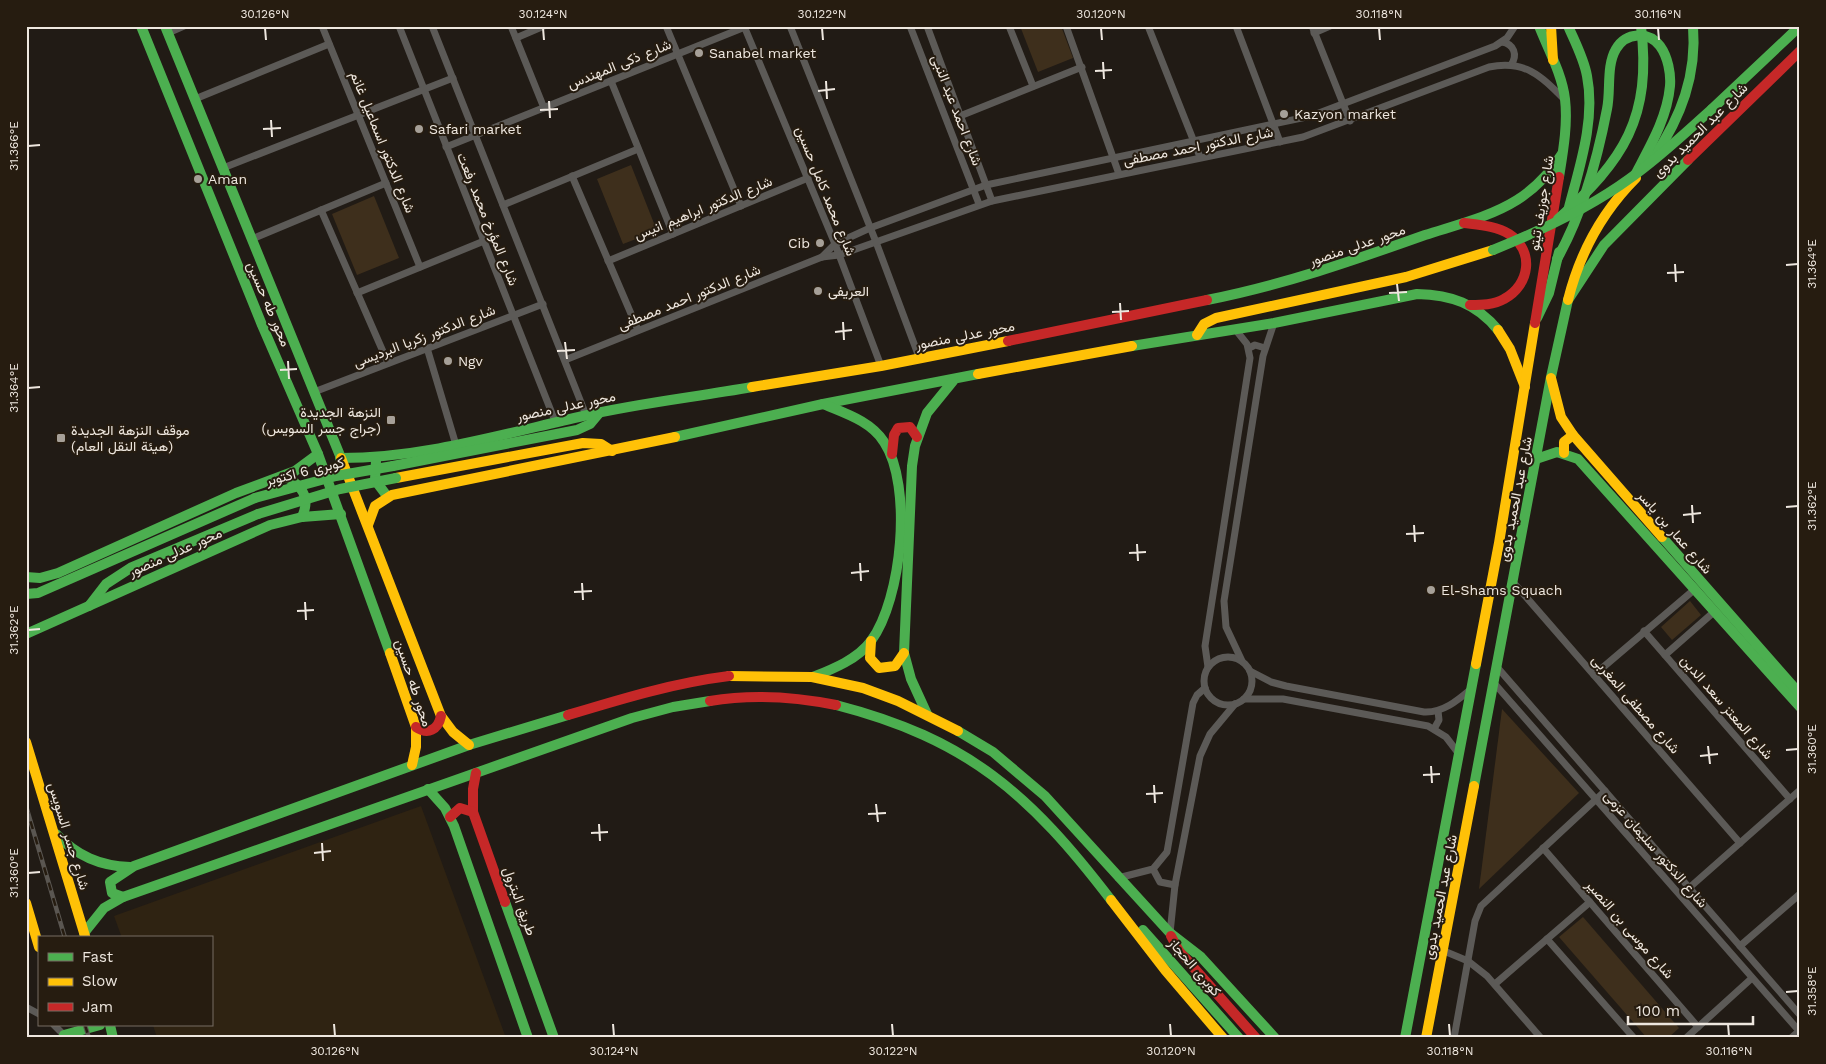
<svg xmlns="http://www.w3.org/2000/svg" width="1826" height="1064" viewBox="0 0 1826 1064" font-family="'Work Sans',Vazirmatn,sans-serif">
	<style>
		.built { fill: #2f2312 }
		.green { fill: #3e2f1c }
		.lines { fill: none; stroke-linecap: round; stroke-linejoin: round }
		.street { stroke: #5c5a57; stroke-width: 7 }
		.fast { stroke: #4caf50; stroke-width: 10 }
		.slow { stroke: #ffc107; stroke-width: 10 }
		.jam { stroke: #c62828; stroke-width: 10 }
		.rail-casing { stroke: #5a5651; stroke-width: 4.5 }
		.rail { stroke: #261c10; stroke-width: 2.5; stroke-dasharray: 8; stroke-linecap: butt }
		.fast-bridge { stroke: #4caf50; stroke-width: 10 }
		.ticks { fill: none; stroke: #eee7df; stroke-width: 2 }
		.poi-dot { fill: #a6a098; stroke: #261c10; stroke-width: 2 }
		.labels { text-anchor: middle; stroke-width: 4; stroke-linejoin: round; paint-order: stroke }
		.poi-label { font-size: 14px; fill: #eee7df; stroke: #261c10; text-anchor: start }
		.street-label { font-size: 14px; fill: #eee7df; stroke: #261c10 }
		.neatline { fill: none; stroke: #eee7df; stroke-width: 2 }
		.ticks-label { font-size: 12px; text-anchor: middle; fill: #eee7df }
	</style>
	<rect width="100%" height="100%" fill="#211b15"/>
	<!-- built -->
	<polygon class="built" points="421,806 506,1038 157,1038 153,1025 211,1025 211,938 122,938 114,916"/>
	<!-- green -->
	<g class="green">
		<polygon points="1020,26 1061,26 1073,58 1038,72"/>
		<polygon points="631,165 657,231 623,244 597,179"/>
		<polygon points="374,196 399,258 357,275 332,214"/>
		<polygon points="1690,601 1701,615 1672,640 1661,627"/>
		<polygon points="1502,709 1579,793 1479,889"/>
		<polygon points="1583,917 1679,1028 1668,1038 1647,1038 1559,937"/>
	</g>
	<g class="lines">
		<!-- street -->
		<g class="street">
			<polyline points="322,26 420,267"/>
			<polyline points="399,26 555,421"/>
			<polyline points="432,26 586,415"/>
			<polyline points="511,26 544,108"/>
			<polyline points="666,26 741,206"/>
			<polyline points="744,26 835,244 881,366"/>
			<polyline points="790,26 876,242 919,357"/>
			<polyline points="910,26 979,204"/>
			<polyline points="927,26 992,201"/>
			<polyline points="1009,26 1033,86"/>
			<polyline points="1066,26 1119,174"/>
			<polyline points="1148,26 1200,157"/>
			<polyline points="1236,26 1280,142"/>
			<polyline points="1312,26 1350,121"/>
			<polyline points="168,33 184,26"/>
			<polyline points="1314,33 1330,26"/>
			<polyline points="516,38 544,26"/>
			<path d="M 1502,42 C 1514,44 1518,55 1511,65"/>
			<polyline points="611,81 673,234"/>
			<polyline points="195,99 329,44"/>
			<polyline points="960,116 1082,67"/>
			<polyline points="446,147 745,27"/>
			<polyline points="223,168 453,78"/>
			<polyline points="572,176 638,330"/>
			<polyline points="503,205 638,149"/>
			<polyline points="321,210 388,363"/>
			<polyline points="252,239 386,183"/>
			<polyline points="822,257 835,244 870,228 986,185 1311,116 1495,46 1507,38 1515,26"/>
			<polyline points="608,261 808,178"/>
			<polyline points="357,293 484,241"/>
			<polyline points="427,348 456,445"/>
			<polyline points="1249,348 1255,345 1265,348"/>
			<path d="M 565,360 L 822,257 L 839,255 L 992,201 L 1303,137 L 1489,67 C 1525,60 1540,75 1564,99"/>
			<polyline points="314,392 543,304"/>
			<polyline points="1513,582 1740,843"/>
			<polyline points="1644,631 1790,799"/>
			<polyline points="1665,655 1715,611"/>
			<circle cx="1228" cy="681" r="24"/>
			<polyline points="1242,661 1226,627 1224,601 1263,356 1274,323"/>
			<polyline points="1208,667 1205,646 1250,358 1247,344 1235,329"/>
			<polyline points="1497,667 1800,1015"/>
			<path d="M 1250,671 L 1271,682 L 1286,686 L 1424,712 C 1443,713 1458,700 1471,689"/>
			<polyline points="1594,675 1695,589"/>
			<polyline points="1494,683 1800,1032"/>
			<polyline points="1244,699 1283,699 1428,726 1446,737 1459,754"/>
			<polyline points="1434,729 1439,720 1438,711"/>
			<polyline points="1543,848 1698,1027"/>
			<polyline points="1153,869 1160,882 1175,885"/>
			<polyline points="1118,878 1153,869 1167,852 1193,703 1197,695 1205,688"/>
			<polyline points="1689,888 1800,790"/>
			<polyline points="1170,933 1175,885 1200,756 1210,734 1235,704"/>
			<polyline points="1547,939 1634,1038"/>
			<polyline points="1740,946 1800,894"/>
			<polyline points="1444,951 1468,961 1487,976 1541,1038"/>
			<polyline points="1495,984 1590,902"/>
			<polyline points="26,1007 39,1014"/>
			<polyline points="54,1025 64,1035"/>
			<polyline points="1454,1038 1475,921 1481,906 1605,791"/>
			<polyline points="1686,1038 1752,978"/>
			<polyline points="1791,1038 1800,1030"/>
		</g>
		<!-- fast -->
		<g class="fast">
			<polyline points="141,26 262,325 318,454 390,653"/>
			<polyline points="165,26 341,458"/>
			<path d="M 1539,26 C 1548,49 1562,74 1565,99 C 1568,124 1563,152 1559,177"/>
			<polyline points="1712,109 1800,26"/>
			<path d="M 1654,157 C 1681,117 1697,75 1693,26"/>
			<path d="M 1567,215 C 1578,171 1596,122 1587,76 C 1584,59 1575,42 1568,26"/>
			<path d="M 1557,259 C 1583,213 1597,161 1607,109 C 1611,90 1606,66 1616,49 C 1626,32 1649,31 1660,46 C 1668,57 1671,74 1670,86 C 1667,119 1649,148 1634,177"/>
			<path d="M 1207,300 C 1283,285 1352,261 1425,235 C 1456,225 1490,217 1517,200 C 1536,188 1550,173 1562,154"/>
			<polyline points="1537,318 1549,293 1559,252"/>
			<path d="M 1132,346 L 1274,323 L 1417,294 C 1451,295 1476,303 1498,330"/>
			<polyline points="675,437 823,404 978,374"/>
			<path d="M 340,458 C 423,458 503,434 583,416 C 639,403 696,397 752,387"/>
			<polyline points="1536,459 1557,452 1578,459 1800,707"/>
			<polyline points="376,461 375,480 387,496"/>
			<polyline points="393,466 577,430 590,424 600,412"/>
			<path d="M 284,476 C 302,485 311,497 302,517"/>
			<polyline points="1662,537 1800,694"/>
			<polyline points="26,577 40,578 58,573 236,493 295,471 318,454"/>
			<polyline points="26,594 38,593 255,498"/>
			<polyline points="89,606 106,584 132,567 258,514"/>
			<polyline points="26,634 270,525 302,517 341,514"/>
			<path d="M 813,677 C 833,669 858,659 871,641 C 902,599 913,486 884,442 C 871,421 844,413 823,404"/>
			<path d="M 836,705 C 968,739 1030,794 1111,900"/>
			<polyline points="927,714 911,679 904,653 912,466 915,446 927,413 953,381"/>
			<polyline points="958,731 993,752 1045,796 1170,933 1201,957 1275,1038"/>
			<polyline points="1474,786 1551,377 1568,300 1604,245 1688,160"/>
			<polyline points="428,789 445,808 454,826 528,1038"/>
			<path d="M 56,834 C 77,856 100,866 130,867"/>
			<polyline points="123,897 112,893 110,882 134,866 469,745 568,715"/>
			<polyline points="505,902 554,1038"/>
			<polyline points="1143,930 1239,1038"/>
			<polyline points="84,933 104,908 123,897 632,718 673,707 710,701"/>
			<polyline points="110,1025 113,1038"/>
			<polyline points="64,1035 100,1025"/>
			<polyline points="1405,1038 1476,664"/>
		</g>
		<!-- slow -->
		<g class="slow">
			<polyline points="1551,26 1553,60"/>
			<path d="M 1568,300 C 1580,252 1601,213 1636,178"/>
			<polyline points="1498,330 1510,349 1525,387"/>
			<polyline points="1197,335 1204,324 1216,318 1406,277 1493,250"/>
			<polyline points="978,374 1132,346"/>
			<polyline points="1551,378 1561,417 1573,435 1662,537"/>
			<polyline points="752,387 881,366 1008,341"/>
			<polyline points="1564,453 1564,442 1573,435"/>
			<polyline points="341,458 441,716 453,732 469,745"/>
			<polyline points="396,478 583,443 601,444 612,451"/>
			<polyline points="368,525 375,506 392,495 675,437"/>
			<polyline points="871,641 870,658 879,668 895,666 904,653"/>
			<polyline points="390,653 416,727 416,747 412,765"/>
			<polyline points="1476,664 1499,543 1535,323"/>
			<polyline points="729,676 812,677 863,688 898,701 958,731"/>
			<polyline points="26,742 85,936"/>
			<polyline points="1111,900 1165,970 1223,1038"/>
			<polyline points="26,903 39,947"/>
			<polyline points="1426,1038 1474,786"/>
		</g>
		<!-- jam -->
		<g class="jam">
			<polyline points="1688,160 1800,51"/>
			<path d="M 1464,223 C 1479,225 1496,226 1509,234 C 1535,251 1530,285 1504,299 C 1494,305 1481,305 1470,305"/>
			<polyline points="1535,323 1559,177"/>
			<polyline points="1008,341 1207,300"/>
			<polyline points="892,454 894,435 898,428 910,427 917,437"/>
			<path d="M 710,701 C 751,694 796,697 836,705"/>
			<path d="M 568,715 C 621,699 673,683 729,676"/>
			<path d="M 416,727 C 428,735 438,730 441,716"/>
			<polyline points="476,773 473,789 473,812 505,902"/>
			<polyline points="450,817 460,808 473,812"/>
			<polyline points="1171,936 1179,951 1256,1038"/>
		</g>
		<defs>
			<g id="rail">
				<polyline points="26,806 65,938"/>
				<polyline points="85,1025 89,1038"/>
			</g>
		</defs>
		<!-- rail casing -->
		<use href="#rail" class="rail-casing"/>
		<!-- rail -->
		<use href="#rail" class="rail"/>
		<!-- fast-bridge -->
		<g class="fast-bridge">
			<path d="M 1558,219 C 1624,160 1652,118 1641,26"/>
			<path d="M 1493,250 C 1540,231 1588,209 1629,179 C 1659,158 1685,133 1712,109"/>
			<polyline points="255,498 336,476 393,466"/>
			<polyline points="258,514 340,489 396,478"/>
		</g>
	</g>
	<!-- ticks -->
	<path class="ticks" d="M 265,28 L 266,40M 543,28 L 544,40M 822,28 L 823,40M 1101,28 L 1102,40M 1379,28 L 1380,40M 1658,28 L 1659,40M 1103,62 L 1104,79M 1095,71 L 1112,70M 826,81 L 827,99M 818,91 L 835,89M 549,101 L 550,118M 540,110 L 558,109M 271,120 L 272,137M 263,129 L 281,128M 28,146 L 40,145M 1675,264 L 1676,282M 1786,265 L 1798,264M 1667,273 L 1684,272M 1397,284 L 1399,301M 1389,293 L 1407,292M 1120,303 L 1121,320M 1112,312 L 1129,311M 843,322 L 844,340M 835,332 L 852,330M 565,342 L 567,359M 557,351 L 575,350M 288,361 L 289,379M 280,370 L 297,369M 28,388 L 40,387M 1692,505 L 1693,523M 1786,507 L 1798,506M 1683,515 L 1701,513M 1414,525 L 1415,542M 1406,534 L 1424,533M 1137,544 L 1138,561M 1129,553 L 1146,552M 860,563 L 861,581M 851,573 L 869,571M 582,583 L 583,600M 574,592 L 592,591M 305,602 L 306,620M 297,611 L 314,610M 28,630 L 40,629M 1708,746 L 1710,764M 1786,750 L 1798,749M 1700,756 L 1718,754M 1431,766 L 1432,783M 1423,775 L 1440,774M 1154,785 L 1155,803M 1146,794 L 1163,793M 876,804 L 878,822M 868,814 L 886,813M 599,824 L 600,841M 591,833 L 608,832M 322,843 L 323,861M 314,853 L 331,851M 28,873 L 40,872M 1786,992 L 1798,991M 334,1024 L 335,1036M 613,1024 L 614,1036M 892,1024 L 893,1036M 1170,1024 L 1171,1036M 1449,1024 L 1450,1036M 1728,1024 L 1729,1036"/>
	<!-- markers -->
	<g class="poi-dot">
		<circle cx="699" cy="53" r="5"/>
		<circle cx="1284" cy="114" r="5"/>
		<circle cx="419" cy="129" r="5"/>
		<circle cx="198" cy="179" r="5"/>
		<circle cx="820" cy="243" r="5"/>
		<circle cx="818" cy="291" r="5"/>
		<circle cx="448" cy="361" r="5"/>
		<rect x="386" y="415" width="10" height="10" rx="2.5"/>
		<rect x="56" y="433" width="10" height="10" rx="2.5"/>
		<circle cx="1431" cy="590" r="5"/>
	</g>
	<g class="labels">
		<!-- poi labels -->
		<g class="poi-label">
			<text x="709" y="58">Sanabel market</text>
			<text x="1294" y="119">Kazyon market</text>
			<text x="429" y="134">Safari market</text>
			<text x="208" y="184">Aman</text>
			<text x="810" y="248" text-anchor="end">Cib</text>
			<text x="828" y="296">العريفى</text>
			<text x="458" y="366">Ngv</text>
			<text x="381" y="417" text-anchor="end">النزهة الجديدة<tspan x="381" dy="16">(جراج جسر السويس)</tspan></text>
			<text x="71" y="435">موقف النزهة الجديدة<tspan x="71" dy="16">(هيئة النقل العام)</tspan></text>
			<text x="1441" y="595">El-Shams Squach</text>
		</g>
		<!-- street labels -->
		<g class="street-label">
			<text transform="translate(619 64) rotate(-22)" y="5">شارع ذكى المهندس</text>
			<text transform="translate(957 110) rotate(69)" y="5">شارع احمد عبد النبى</text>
			<text transform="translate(1700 130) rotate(-45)" y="5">شارع عبد الحميد بدوى</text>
			<text transform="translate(383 142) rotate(68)" y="5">شارع الدكتور اسماعيل غانم</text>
			<text transform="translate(1198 146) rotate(-11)" y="5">شارع الدكتور احمد مصطفى</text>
			<text transform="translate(826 191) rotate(68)" y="5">شارع محمد كامل حسين</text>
			<text transform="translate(1541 203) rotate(-81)" y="5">شارع جوزيف تيتو</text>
			<text transform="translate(703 208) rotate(-22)" y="5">شارع الدكتور ابراهيم انيس</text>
			<text transform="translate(488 219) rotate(68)" y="5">شارع المؤرخ محمد رفعت</text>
			<text transform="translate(1357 245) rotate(-19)" y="5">محور عدلى منصور</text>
			<text transform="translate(689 297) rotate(-22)" y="5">شارع الدكتور احمد مصطفى</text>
			<text transform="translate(269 304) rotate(67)" y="5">محور طه حسين</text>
			<text transform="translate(965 335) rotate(-11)" y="5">محور عدلى منصور</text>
			<text transform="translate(424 336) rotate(-21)" y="5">شارع الدكتور زكريا البرديسى</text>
			<text transform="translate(566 406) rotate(-12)" y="5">محور عدلى منصور</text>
			<text transform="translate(305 471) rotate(-14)" y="5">كوبرى 6 اكتوبر</text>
			<text transform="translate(1515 499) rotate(-79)" y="5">شارع عبد الحميد بدوى</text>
			<text transform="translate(1675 532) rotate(49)" y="5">شارع عمار بن ياسر</text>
			<text transform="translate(175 552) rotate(-24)" y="5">محور عدلى منصور</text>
			<text transform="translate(414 683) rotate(72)" y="5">محور طه حسين</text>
			<text transform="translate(1636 704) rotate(49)" y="5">شارع مصطفى المغربى</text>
			<text transform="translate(1727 707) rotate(49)" y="5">شارع المعتز سعد الدين</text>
			<text transform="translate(69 836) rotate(73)" y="5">شارع جسر السويس</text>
			<text transform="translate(1656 849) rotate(49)" y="5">شارع الدكتور سليمان عزمى</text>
			<text transform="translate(1440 897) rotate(-79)" y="5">شارع عبد الحميد بدوى</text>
			<text transform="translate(520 901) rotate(70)" y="5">طريق البترول</text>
			<text transform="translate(1630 929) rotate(49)" y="5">شارع موسى بن النصير</text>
			<text transform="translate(1195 967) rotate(49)" y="5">كوبرى الحجاز</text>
		</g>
	</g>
	<!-- border -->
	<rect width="1826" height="1064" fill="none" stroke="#261c10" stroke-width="55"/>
	<!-- legend -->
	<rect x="38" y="936" width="175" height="90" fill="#261c10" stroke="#766d63"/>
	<rect x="48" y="953" width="25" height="8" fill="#4caf50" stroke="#766d63"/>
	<text x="82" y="962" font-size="15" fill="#eee7df">Fast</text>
	<rect x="48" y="978" width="25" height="8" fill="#ffc107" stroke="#766d63"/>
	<text x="82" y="986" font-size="15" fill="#eee7df">Slow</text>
	<rect x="48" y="1003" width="25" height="8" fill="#c62828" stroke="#766d63"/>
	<text x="82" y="1012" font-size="15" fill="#eee7df">Jam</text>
	<!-- scale -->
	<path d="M1628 1016v8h125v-8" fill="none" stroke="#eee7df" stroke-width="2.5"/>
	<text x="1636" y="1016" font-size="15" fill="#eee7df" stroke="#261c10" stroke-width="4" paint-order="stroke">100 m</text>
	<rect x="28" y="28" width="1770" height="1008" class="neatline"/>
	<g class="ticks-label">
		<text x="265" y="18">30.126°N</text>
		<text x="543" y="18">30.124°N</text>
		<text x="822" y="18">30.122°N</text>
		<text x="1101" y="18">30.120°N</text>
		<text x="1379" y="18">30.118°N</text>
		<text x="1658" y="18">30.116°N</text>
		<text transform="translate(14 146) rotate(-90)" y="4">31.366°E</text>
		<text transform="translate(1812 264) rotate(-90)" y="4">31.364°E</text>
		<text transform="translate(14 388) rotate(-90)" y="4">31.364°E</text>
		<text transform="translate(1812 506) rotate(-90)" y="4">31.362°E</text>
		<text transform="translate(14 630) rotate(-90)" y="4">31.362°E</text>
		<text transform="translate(1812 749) rotate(-90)" y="4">31.360°E</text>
		<text transform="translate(14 873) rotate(-90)" y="4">31.360°E</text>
		<text transform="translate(1812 991) rotate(-90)" y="4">31.358°E</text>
		<text x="335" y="1055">30.126°N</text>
		<text x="614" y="1055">30.124°N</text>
		<text x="893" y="1055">30.122°N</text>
		<text x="1171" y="1055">30.120°N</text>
		<text x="1450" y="1055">30.118°N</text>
		<text x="1729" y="1055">30.116°N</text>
	</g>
</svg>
